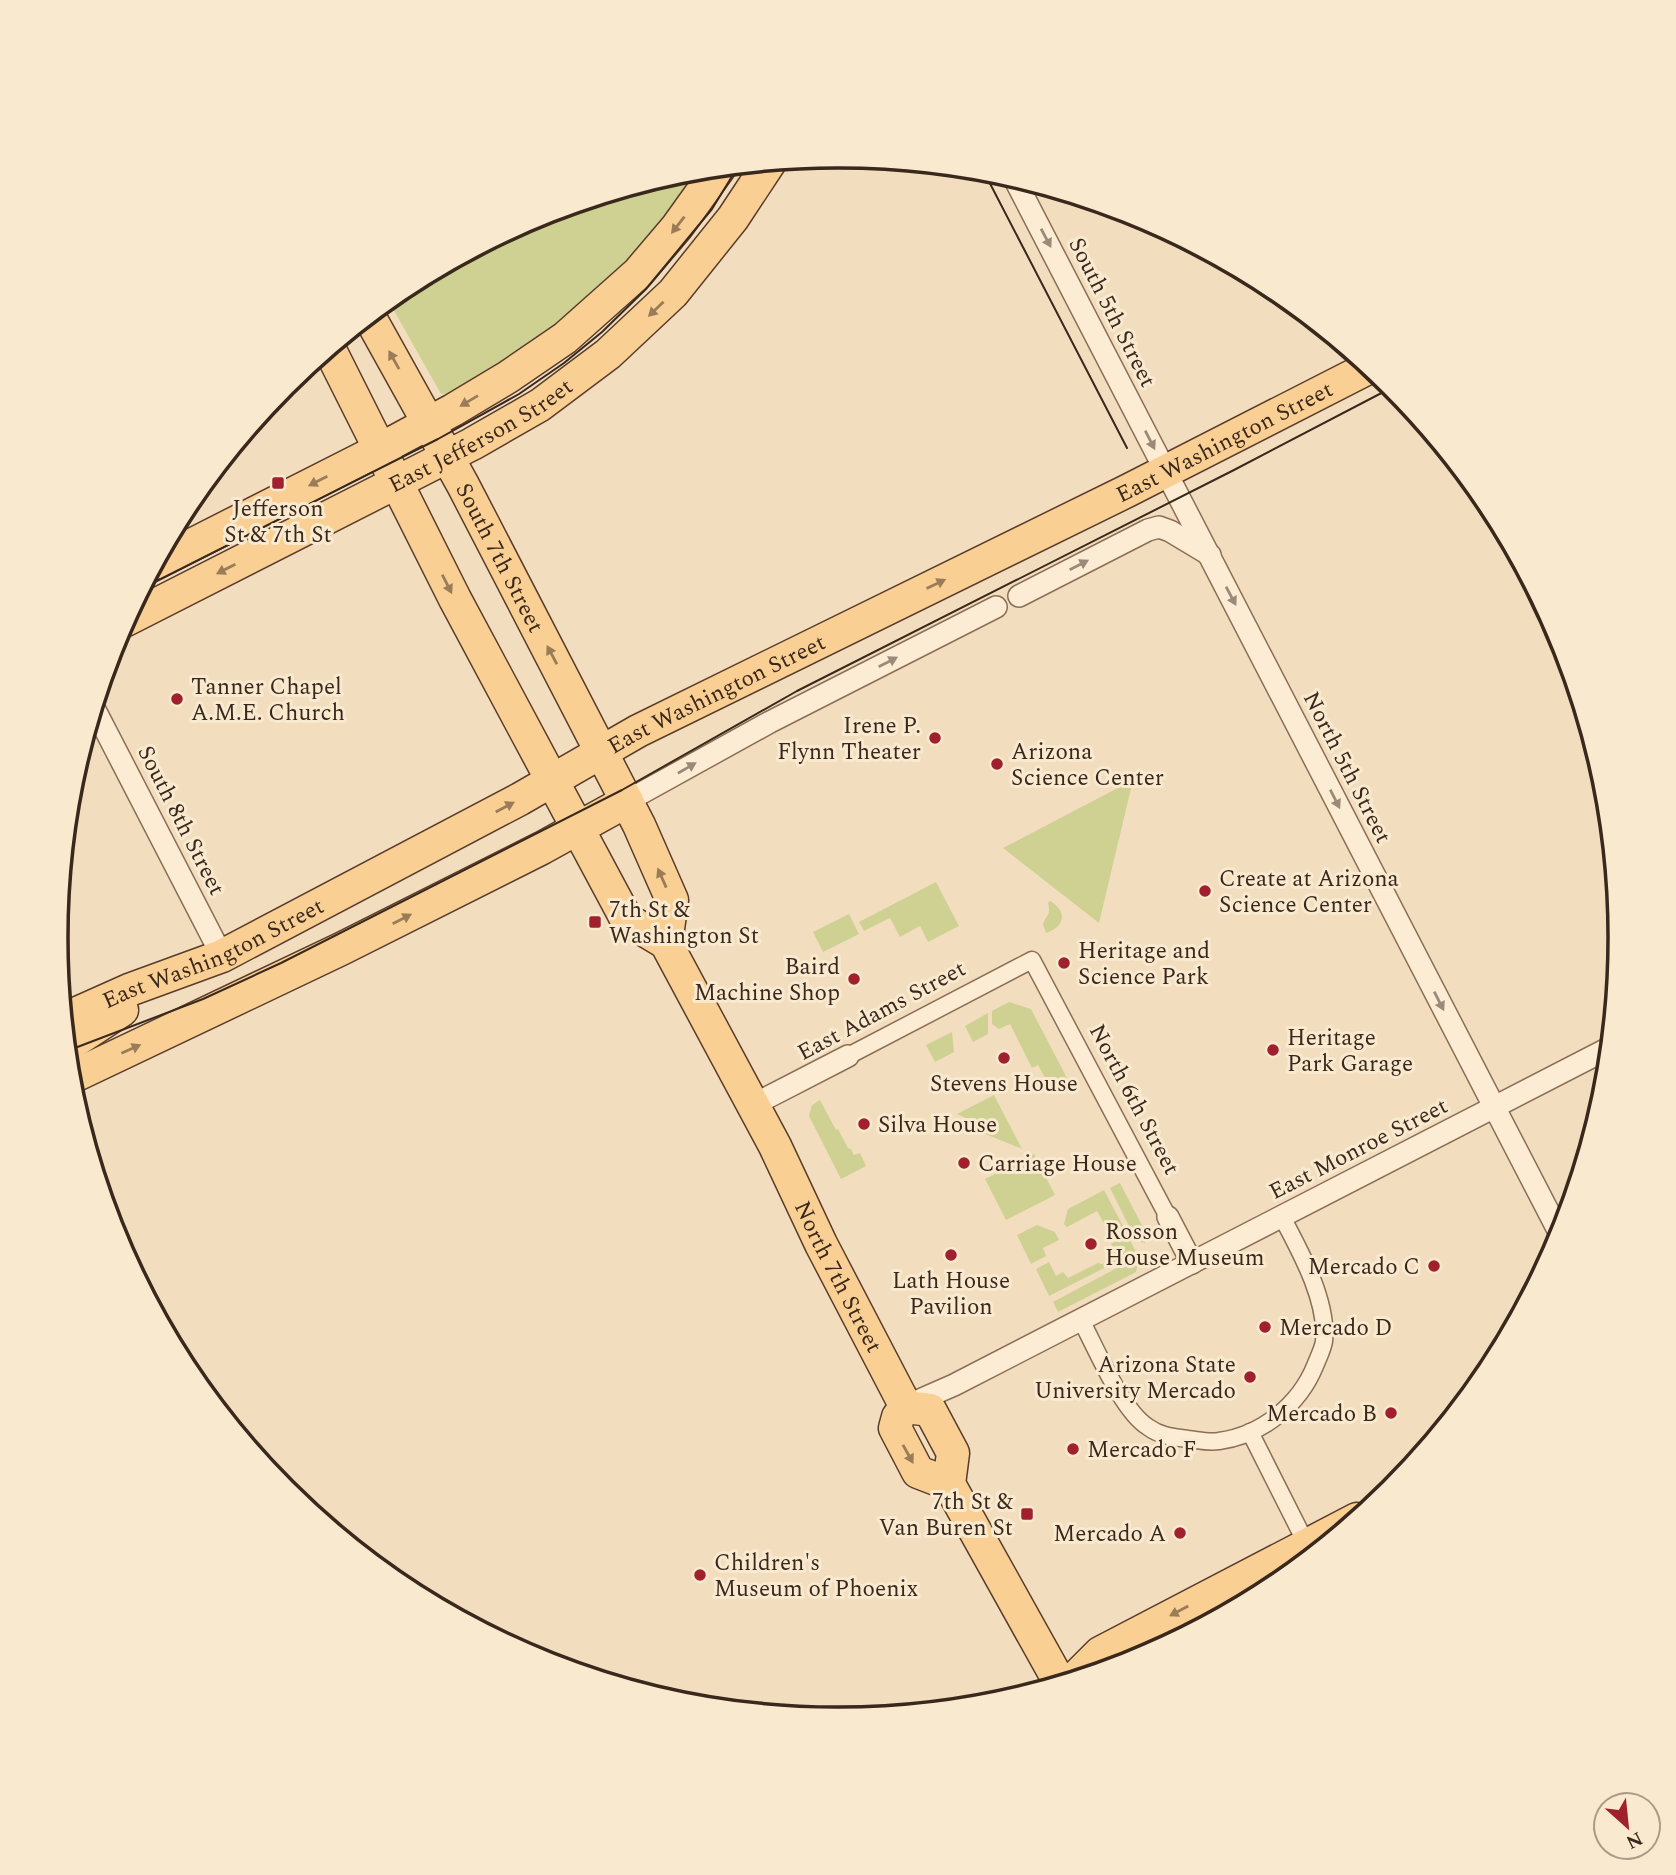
<svg xmlns="http://www.w3.org/2000/svg" width="1676" height="1875" viewBox="0 0 1676 1875" font-family="Spectral,serif">
	<style>
		.green { fill: #cfd192 }
		.lines { fill: none; stroke-linecap: round; stroke-linejoin: round }
		.pedestrian-casing { stroke: #8c6e56; stroke-width: 19 }
		.minor-casing { stroke: #8c6e56; stroke-width: 24 }
		.primary-casing { stroke: #593c2b; stroke-width: 35 }
		.pedestrian { stroke: #fcecd3; stroke-width: 16 }
		.minor { stroke: #fcecd3; stroke-width: 21 }
		.primary { stroke: #f9cf93; stroke-width: 32 }
		.tram { stroke: #3a281c; stroke-width: 2 }
		.oneway { fill: #9a7c58 }
		.oneway2 { fill: #9b8a78 }
		.poi-dot { fill: #a0202d; stroke: #f8e9cf; stroke-width: 2.5 }
		.labels { text-anchor: middle; stroke-width: 6; stroke-linejoin: round; paint-order: stroke }
		.street-label { font-size: 23px; fill: #3a281c; stroke: #f8e9cf }
		.poi-label { font-size: 23px; fill: #3a281c; stroke: #f8e9cf; text-anchor: start }
		.rim { fill: none; stroke: #3a281c; stroke-width: 3.5 }
	</style>
	<rect width="100%" height="100%" fill="#f2debf"/>
	<!-- green -->
	<g class="green">
		<polygon points="709,168 671,222 561,331 455,393 441,394 388,300 404,287 539,215 686,170"/>
		<polygon points="1133,780 1099,923 1003,848"/>
		<polygon points="936,882 959,926 928,942 920,926 900,937 890,918 864,931 859,922"/>
		<path d="M 1050,901 C 1068,911 1065,927 1046,933 L 1043,924 C 1047,914 1051,915 1048,903 Z"/>
		<polygon points="849,914 859,934 823,952 813,932"/>
		<polygon points="1009,1002 1031,1009 1068,1080 1051,1089 1038,1065 1032,1068 1010,1024 999,1029 992,1024 992,1011"/>
		<polygon points="988,1013 988,1034 973,1042 965,1026"/>
		<polygon points="952,1032 954,1052 935,1062 926,1045"/>
		<polygon points="994,1095 1022,1149 978,1131 974,1122 957,1114"/>
		<polygon points="820,1100 836,1130 838,1129 848,1148 851,1149 854,1155 860,1153 866,1166 841,1179 809,1116 812,1105"/>
		<polygon points="1034,1154 1055,1195 1006,1220 985,1179"/>
		<polygon points="1120,1183 1147,1235 1145,1243 1136,1240 1110,1188"/>
		<polygon points="1104,1190 1123,1226 1115,1231 1111,1230 1108,1231 1097,1211 1067,1227 1064,1224 1068,1209"/>
		<polygon points="1037,1225 1055,1232 1059,1240 1043,1248 1046,1256 1031,1264 1017,1235"/>
		<polygon points="1126,1232 1136,1252 1049,1296 1036,1269 1049,1262 1056,1276 1063,1272 1068,1278 1098,1263 1102,1264 1111,1259 1114,1249 1111,1244 1116,1241 1117,1236"/>
		<polygon points="1130,1261 1138,1264 1136,1272 1058,1312 1053,1302"/>
	</g>
	<g class="lines">
		<defs>
			<g id="pedestrian">
				<polyline points="848,1056 1032,960 1168,1217"/>
				<path d="M 1081,1320 C 1096,1348 1122,1411 1148,1427 C 1160,1436 1173,1437 1188,1439 C 1198,1440 1209,1443 1219,1441 C 1262,1435 1299,1405 1315,1366 C 1318,1358 1323,1349 1324,1341 C 1328,1301 1300,1251 1282,1217"/>
				<polyline points="1250,1432 1309,1549"/>
			</g>
			<g id="minor">
				<polyline points="1014,178 1561,1236"/>
				<polyline points="1019,596 1148,530 1159,527 1170,531 1210,555"/>
				<polyline points="94,708 222,956"/>
				<polyline points="627,801 770,722 996,607"/>
				<polyline points="753,1105 848,1056"/>
				<polyline points="1168,1217 1192,1263"/>
				<polyline points="906,1406 954,1385 1609,1048"/>
			</g>
			<g id="primary">
				<path id="s1" d="M 369,316 L 463,485 L 639,825 L 672,900 L 666,943"/>
				<path id="s2" d="M 329,348 L 455,599 L 622,911 L 626,919 L 666,943 L 775,1146 L 821,1244 L 906,1407"/>
				<polyline points="156,563 379,450 453,410 508,377 565,338 638,273 677,227 720,167"/>
				<path id="s3" d="M 124,621 L 472,444 L 540,405 L 608,354 L 673,293 L 733,218 L 770,162"/>
				<path id="s4" d="M 64,1019 L 129,990 L 222,956 L 520,799 L 638,731 L 1127,491 L 1370,367"/>
				<polyline points="67,1046 122,1010"/>
				<polyline points="70,1078 341,949 542,848 627,801"/>
				<polyline points="906,1407 930,1410 953,1453 949,1484 1060,1683"/>
				<polyline points="906,1407 898,1417 895,1428 918,1472 949,1484"/>
				<polyline points="1074,1679 1100,1653 1357,1519"/>
			</g>
		</defs>
		<!-- pedestrian casing -->
		<use href="#pedestrian" class="pedestrian-casing"/>
		<!-- minor casing -->
		<use href="#minor" class="minor-casing"/>
		<!-- primary casing -->
		<use href="#primary" class="primary-casing"/>
		<!-- pedestrian -->
		<use href="#pedestrian" class="pedestrian"/>
		<!-- minor -->
		<use href="#minor" class="minor"/>
		<!-- primary -->
		<use href="#primary" class="primary"/>
		<!-- tram -->
		<g class="tram">
			<polyline points="983,170 1127,448"/>
			<polyline points="143,588 438,439 519,394 564,363 602,332 646,289 712,209 739,165"/>
			<polyline points="67,1051 203,999 281,963 622,790 797,691 1234,470 1393,387"/>
		</g>
	</g>
	<!-- one-way arrows -->
	<defs><path id="oneway-solid" d="M-6-.8H1V-3.2L6.5 0L1 3.2V.8H-6Z" transform="scale(1.75)"/></defs>
	<g class="oneway">
		<use href="#oneway-solid" transform="translate(678 225) rotate(128)"/>
		<use href="#oneway-solid" transform="translate(656 309) rotate(136)"/>
		<use href="#oneway-solid" transform="translate(394 360) rotate(-119)"/>
		<use href="#oneway-solid" transform="translate(469 401) rotate(149)"/>
		<use href="#oneway-solid" transform="translate(318 481) rotate(153)"/>
		<use href="#oneway-solid" transform="translate(226 569) rotate(153)"/>
		<use href="#oneway-solid" transform="translate(447 584) rotate(63)"/>
		<use href="#oneway-solid" transform="translate(936 584) rotate(-26)"/>
		<use href="#oneway-solid" transform="translate(552 655) rotate(-118)"/>
		<use href="#oneway-solid" transform="translate(505 807) rotate(-28)"/>
		<use href="#oneway-solid" transform="translate(662 878) rotate(-114)"/>
		<use href="#oneway-solid" transform="translate(402 919) rotate(-27)"/>
		<use href="#oneway-solid" transform="translate(131 1049) rotate(-24)"/>
		<use href="#oneway-solid" transform="translate(908 1454) rotate(61)"/>
		<use href="#oneway-solid" transform="translate(1179 1611) rotate(152)"/>
	</g>
	<g class="oneway2">
		<use href="#oneway-solid" transform="translate(1046 238) rotate(62)"/>
		<use href="#oneway-solid" transform="translate(1150 440) rotate(63)"/>
		<use href="#oneway-solid" transform="translate(1079 565) rotate(-27)"/>
		<use href="#oneway-solid" transform="translate(1231 596) rotate(62)"/>
		<use href="#oneway-solid" transform="translate(888 662) rotate(-27)"/>
		<use href="#oneway-solid" transform="translate(687 768) rotate(-30)"/>
		<use href="#oneway-solid" transform="translate(1335 799) rotate(63)"/>
		<use href="#oneway-solid" transform="translate(1439 1001) rotate(63)"/>
	</g>
	<!-- markers -->
	<g class="poi-dot">
		<rect x="271" y="476" width="14" height="14" rx="3.5"/>
		<circle cx="177" cy="699" r="7"/>
		<circle cx="935" cy="738" r="7"/>
		<circle cx="997" cy="764" r="7"/>
		<circle cx="1205" cy="891" r="7"/>
		<rect x="588" y="915" width="14" height="14" rx="3.5"/>
		<circle cx="1064" cy="963" r="7"/>
		<circle cx="854" cy="979" r="7"/>
		<circle cx="1273" cy="1050" r="7"/>
		<circle cx="1004" cy="1058" r="7"/>
		<circle cx="864" cy="1124" r="7"/>
		<circle cx="964" cy="1163" r="7"/>
		<circle cx="1091" cy="1244" r="7"/>
		<circle cx="951" cy="1255" r="7"/>
		<circle cx="1434" cy="1266" r="7"/>
		<circle cx="1265" cy="1327" r="7"/>
		<circle cx="1250" cy="1377" r="7"/>
		<circle cx="1391" cy="1413" r="7"/>
		<circle cx="1073" cy="1449" r="7"/>
		<rect x="1020" y="1507" width="14" height="14" rx="3.5"/>
		<circle cx="1180" cy="1533" r="7"/>
		<circle cx="700" cy="1575" r="7"/>
	</g>
	<g class="labels">
		<!-- street labels -->
		<g class="street-label">
			<text transform="translate(1113 312) rotate(63)" y="8">South 5th Street</text>
			<text dy="8" stroke="none"><textPath href="#s3" startOffset="402">East Jefferson Street</textPath></text>
			<text dy="8" stroke="none"><textPath href="#s4" startOffset="1297">East Washington Street</textPath></text>
			<text dy="8" stroke="none"><textPath href="#s1" startOffset="275">South 7th Street</textPath></text>
			<text dy="8" stroke="none"><textPath href="#s4" startOffset="730">East Washington Street</textPath></text>
			<text transform="translate(1348 767) rotate(63)" y="8">North 5th Street</text>
			<text transform="translate(182 820) rotate(63)" y="8">South 8th Street</text>
			<text dy="8" stroke="none"><textPath href="#s4" startOffset="163">East Washington Street</textPath></text>
			<text transform="translate(881 1010) rotate(-28)" y="8">East Adams Street</text>
			<text transform="translate(1135 1099) rotate(62)" y="8">North 6th Street</text>
			<text transform="translate(1358 1148) rotate(-27)" y="8">East Monroe Street</text>
			<text dy="8" stroke="none"><textPath href="#s2" startOffset="1066">North 7th Street</textPath></text>
		</g>
		<!-- poi labels -->
		<g class="poi-label">
			<text x="278" y="516" text-anchor="middle">Jefferson<tspan x="278" dy="26">St &amp; 7th St</tspan></text>
			<text x="191" y="694">Tanner Chapel<tspan x="191" dy="26">A.M.E. Church</tspan></text>
			<text x="921" y="733" text-anchor="end">Irene P.<tspan x="921" dy="26">Flynn Theater</tspan></text>
			<text x="1011" y="759">Arizona<tspan x="1011" dy="26">Science Center</tspan></text>
			<text x="1219" y="886">Create at Arizona<tspan x="1219" dy="26">Science Center</tspan></text>
			<text x="609" y="917">7th St &amp;<tspan x="609" dy="26">Washington St</tspan></text>
			<text x="1078" y="958">Heritage and<tspan x="1078" dy="26">Science Park</tspan></text>
			<text x="840" y="974" text-anchor="end">Baird<tspan x="840" dy="26">Machine Shop</tspan></text>
			<text x="1287" y="1045">Heritage<tspan x="1287" dy="26">Park Garage</tspan></text>
			<text x="1004" y="1091" text-anchor="middle">Stevens House</text>
			<text x="878" y="1132">Silva House</text>
			<text x="978" y="1171">Carriage House</text>
			<text x="1105" y="1239">Rosson<tspan x="1105" dy="26">House Museum</tspan></text>
			<text x="1420" y="1274" text-anchor="end">Mercado C</text>
			<text x="951" y="1288" text-anchor="middle">Lath House<tspan x="951" dy="26">Pavilion</tspan></text>
			<text x="1279" y="1335">Mercado D</text>
			<text x="1236" y="1372" text-anchor="end">Arizona State<tspan x="1236" dy="26">University Mercado</tspan></text>
			<text x="1377" y="1421" text-anchor="end">Mercado B</text>
			<text x="1087" y="1457">Mercado F</text>
			<text x="1013" y="1509" text-anchor="end">7th St &amp;<tspan x="1013" dy="26">Van Buren St</tspan></text>
			<text x="1166" y="1541" text-anchor="end">Mercado A</text>
			<text x="714" y="1570">Children's<tspan x="714" dy="26">Museum of Phoenix</tspan></text>
		</g>
	</g>
	<!-- crop -->
	<path d="M0 0H1676V1875H0ZM837 168H839A769 769 0 0 1 1608 937V938A769 769 0 0 1 839 1707H837A769 769 0 0 1 68 938V937A769 769 0 0 1 837 168Z" fill="#f8e9cf" fill-rule="evenodd"/>
	<path class="rim" d="M837 168H839A769 769 0 0 1 1608 937V938A769 769 0 0 1 839 1707H837A769 769 0 0 1 68 938V937A769 769 0 0 1 837 168Z"/>
	<!-- north arrow -->
	<g transform="translate(1627 1826) rotate(153)"><circle r="33" fill="#f8e9cf" stroke="#ac9c87" stroke-width="2"/>
	<path d="M0-5L12 26L0 18L-12 26Z" fill="#a0202d"/>
	<text y="-10" font-size="19" font-weight="bold" text-anchor="middle" fill="#3a281c">N</text>
	</g>
</svg>
